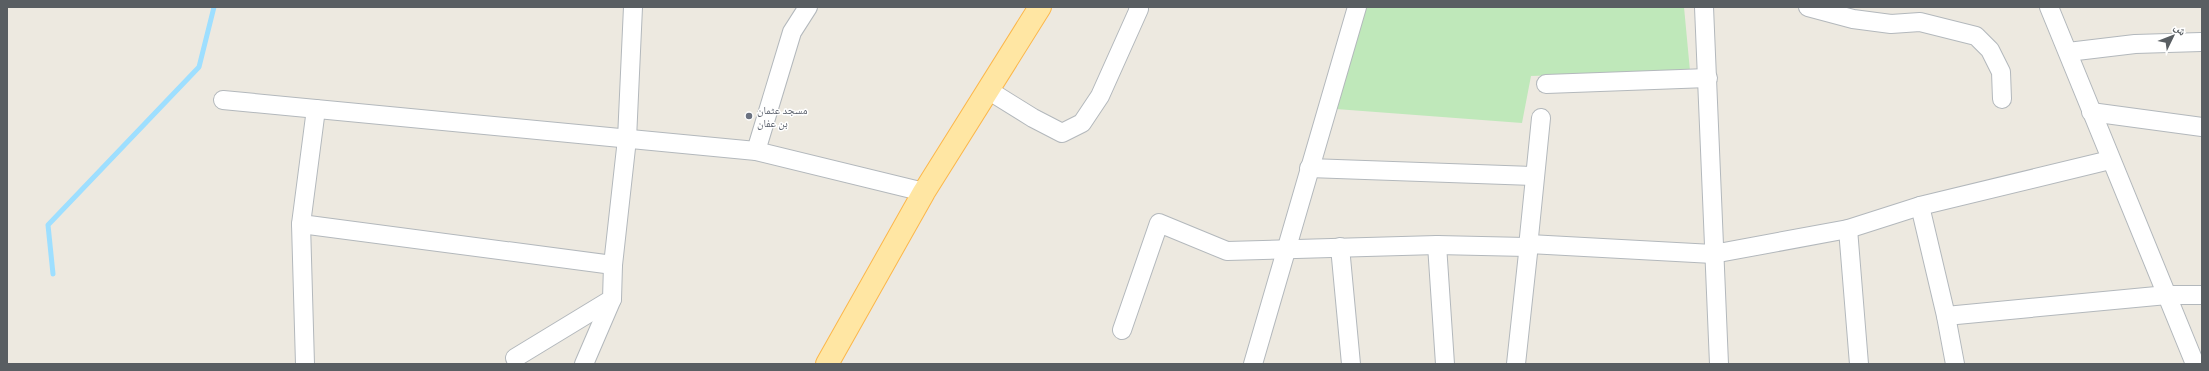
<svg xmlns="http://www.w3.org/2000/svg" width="2209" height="371" viewBox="0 0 2209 371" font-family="'PT Sans Narrow','Noto Naskh Arabic',sans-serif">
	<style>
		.green { fill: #bfe8ba }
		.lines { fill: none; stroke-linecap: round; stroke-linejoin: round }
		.stream { stroke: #9edfff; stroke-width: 5 }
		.minor-casing { stroke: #b3b8bc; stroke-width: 20 }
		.major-casing { stroke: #fcb74a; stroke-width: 24 }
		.minor { stroke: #fff; stroke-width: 18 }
		.major { stroke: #ffe6a3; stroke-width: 22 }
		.worship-dot { fill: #6b7280; stroke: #fff; stroke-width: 1.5 }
		.labels { text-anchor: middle; stroke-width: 3; stroke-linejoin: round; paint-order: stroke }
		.worship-label { font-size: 11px; fill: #5b616d; stroke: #fff; text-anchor: start }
	</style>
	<rect width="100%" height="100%" fill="#ede9e0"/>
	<!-- green -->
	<polygon class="green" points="1366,7 1684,7 1690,71 1531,76 1522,123 1336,109"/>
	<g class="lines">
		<!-- stream -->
		<polyline class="stream" points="53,274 48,225 199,67 214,7"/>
		<defs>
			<g id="minor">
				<polyline points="1704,7 1719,364"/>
				<polyline points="1808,7 1853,19 1891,24 1920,22 1976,36 1990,50 2001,72 2002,99"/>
				<polyline points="2049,7 2195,364"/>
				<polyline points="2068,52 2135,44 2201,42"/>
				<polyline points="1546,84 1708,78"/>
				<polyline points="988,90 1033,118 1062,133 1082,123 1100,96 1139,9 1138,7"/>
				<polyline points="223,100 756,151 924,192"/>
				<polyline points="2091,112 2202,127"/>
				<polyline points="756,151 792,32 808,7"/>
				<polyline points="1309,168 1534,176"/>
				<polyline points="1920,206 1946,316 1955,364"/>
				<polyline points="301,224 613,265"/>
				<polyline points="1848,229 1859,364"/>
				<polyline points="1437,245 1445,364"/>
				<polyline points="1340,247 1351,364"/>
				<polyline points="1528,247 1541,118"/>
				<polyline points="1946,316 2167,295 2202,295"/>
				<polyline points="1122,330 1159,223 1227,251 1437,245 1528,247 1529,244 1713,254 1848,229 1920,206 2110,160"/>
				<polyline points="515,358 612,299 613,265 627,139 633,7"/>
				<polyline points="305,364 301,224 316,109"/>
				<polyline points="584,364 612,299"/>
				<polyline points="1253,364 1357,7"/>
				<polyline points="1516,364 1529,244"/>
			</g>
			<polyline id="major" points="827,364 924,192 1040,7"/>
		</defs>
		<!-- minor casing -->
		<use href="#minor" class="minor-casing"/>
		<!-- major casing -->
		<use href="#major" class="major-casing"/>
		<!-- minor -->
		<use href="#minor" class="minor"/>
		<!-- major -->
		<use href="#major" class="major"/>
	</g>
	<!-- markers -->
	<circle class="worship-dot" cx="749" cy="116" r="4"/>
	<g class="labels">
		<!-- worship labels -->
		<g class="worship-label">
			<text x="757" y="114">مسجد عثمان<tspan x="757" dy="13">بن عفان</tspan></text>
		</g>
	</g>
	<!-- border -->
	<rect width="2209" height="371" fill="none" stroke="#595e62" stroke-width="16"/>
	<!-- north arrow -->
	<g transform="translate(2173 36) rotate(47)" stroke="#ffffff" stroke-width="3" paint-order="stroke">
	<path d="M0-3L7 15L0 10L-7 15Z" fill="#595e62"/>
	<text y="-6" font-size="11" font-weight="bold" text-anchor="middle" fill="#595e62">ش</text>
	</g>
</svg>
